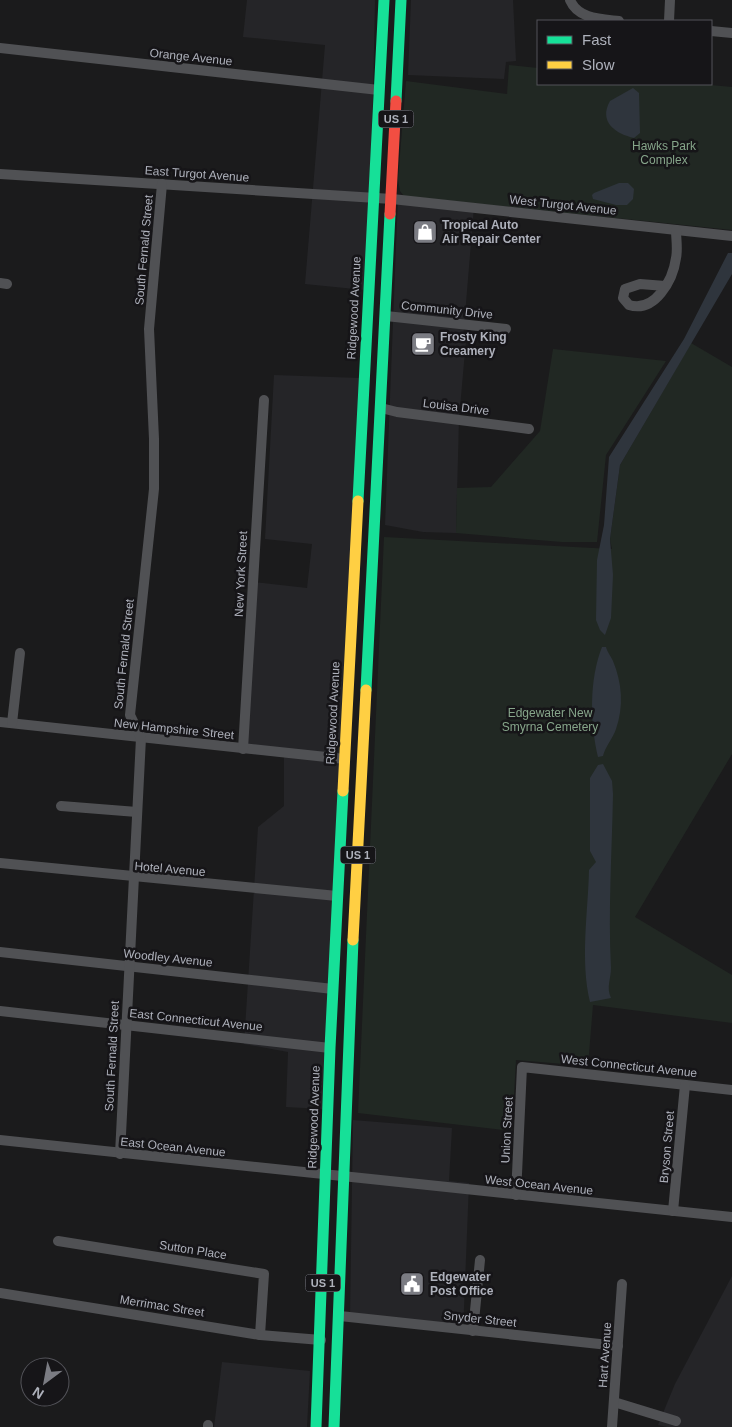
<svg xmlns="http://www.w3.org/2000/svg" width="732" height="1427" viewBox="0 0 732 1427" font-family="Arial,sans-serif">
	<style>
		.built { fill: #252528 }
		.green { fill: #212823 }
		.water { fill: #2f353d }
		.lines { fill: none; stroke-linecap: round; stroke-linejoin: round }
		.street { stroke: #505154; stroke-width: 10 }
		.fast { stroke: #16e098; stroke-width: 11 }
		.slow { stroke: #ffcf43; stroke-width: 11 }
		.jam { stroke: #f24e42; stroke-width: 11 }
		.labels { text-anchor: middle; stroke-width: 5; stroke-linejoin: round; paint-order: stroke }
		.shield { fill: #161518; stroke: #80828a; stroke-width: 1 }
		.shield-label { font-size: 11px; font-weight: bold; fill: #aeb1bb }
		.street-label { font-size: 12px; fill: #aeb1bb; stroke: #161518 }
		.park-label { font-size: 12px; fill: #86a58a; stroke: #161518 }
		.poi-label { font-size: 12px; font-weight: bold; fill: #aeb1bb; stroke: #161518; text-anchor: start }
	</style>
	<rect width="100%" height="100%" fill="#1b1b1c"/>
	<!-- built -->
	<g class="built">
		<polygon points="247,0 375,0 373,99 365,290 305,284 325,45 243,37"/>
		<polygon points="411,0 513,0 516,61 506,62 504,79 408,75"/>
		<polygon points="398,196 474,207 463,339 466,340 459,419 456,533 423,532 385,525"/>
		<polygon points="274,375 360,378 323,1109 286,1107 288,1052 244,1044 258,827 284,806 284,757 244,753 254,582 307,588 312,544 265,539"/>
		<polygon points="353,1120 452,1128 449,1181 469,1183 463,1333 350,1317"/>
		<polygon points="732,1276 732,1427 667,1427 658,1425 675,1384"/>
		<polygon points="222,1362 310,1371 307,1427 214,1427"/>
	</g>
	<!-- green -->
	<g class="green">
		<polygon points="509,65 538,68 538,84 700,84 732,87 732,230 404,196 400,191 398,179 406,81 507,94"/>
		<polygon points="691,343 732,367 732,754 635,917 732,975 732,1023 593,1005 588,1066 516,1060 512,1131 358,1113 384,537 612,549 610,539 620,465"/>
		<polygon points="553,349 666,361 606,455 597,542 562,542 456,533 457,488 491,487 540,431"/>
	</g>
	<!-- water -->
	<g class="water">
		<path d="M 633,88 L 639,93 L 640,133 L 634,138 C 616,134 598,122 610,101 Z"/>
		<polygon points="619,183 628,183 634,189 633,199 627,205 616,205 593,199 592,195 594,193"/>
		<polygon points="728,253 732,253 732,274 620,465 610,539 613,575 611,618 605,635 600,630 596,620 597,560 604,525 609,457 684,339"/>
		<path d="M 602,647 L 606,647 C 607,652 611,656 613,661 C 622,683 624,706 616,729 C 613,738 605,747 603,756 L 598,757 C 590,723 589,680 602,647 Z"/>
		<path d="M 603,764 L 612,781 L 613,794 C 612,851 608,910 611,968 C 611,979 606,987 611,998 L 590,1002 C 580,960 588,913 589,870 L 596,862 L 590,851 L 590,778 L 598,765 Z"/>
	</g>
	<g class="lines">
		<!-- street -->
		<g class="street">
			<path d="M 570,0 C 578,19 601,19 619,21"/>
			<polyline points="669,21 670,0"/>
			<polyline points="711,31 732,33"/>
			<polyline points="0,48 379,90"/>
			<polyline points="0,174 392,199 732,236"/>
			<polyline points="0,283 7,284"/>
			<path d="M 665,286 L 640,284 L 625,289 L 623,298 L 629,305 C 655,313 673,280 676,258 C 678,249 676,239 676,230"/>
			<polyline points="386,316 506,329"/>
			<polyline points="381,408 397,412 529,429"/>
			<polyline points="0,722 345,759"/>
			<polyline points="12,723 20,653"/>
			<polyline points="243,749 264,400"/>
			<polyline points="61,806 137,812"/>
			<polyline points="0,863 337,896"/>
			<polyline points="0,952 333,989"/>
			<polyline points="0,1011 330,1048"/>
			<polyline points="0,1140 732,1217"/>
			<polyline points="120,1154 141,738 130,715 154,489 154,439 149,329 162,184"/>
			<polyline points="516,1195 522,1067 732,1090"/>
			<polyline points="673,1211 685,1085"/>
			<polyline points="58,1241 264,1274 260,1335"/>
			<polyline points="0,1293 260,1335 321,1340"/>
			<polyline points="340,1316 618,1346"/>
			<polyline points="473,1331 480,1260"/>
			<polyline points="614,1402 676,1421"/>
			<polyline points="208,1427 208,1425"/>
			<polyline points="612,1427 622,1284"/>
		</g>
		<!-- fast -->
		<g class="fast">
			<polyline points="396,101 401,0"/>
			<polyline points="358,501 384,0"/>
			<polyline points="366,690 390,214"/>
			<polyline points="316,1427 330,1048 343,791"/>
			<polyline points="334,1427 353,940"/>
		</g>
		<!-- slow -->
		<g class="slow">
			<polyline points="343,791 358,501"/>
			<polyline points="353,940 366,690"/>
		</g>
		<!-- jam -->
		<polyline class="jam" points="390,214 396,101"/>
	</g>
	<!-- icons -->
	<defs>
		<symbol id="shop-square" viewBox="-11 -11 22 22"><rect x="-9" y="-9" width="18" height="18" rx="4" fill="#7b7c83" stroke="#161518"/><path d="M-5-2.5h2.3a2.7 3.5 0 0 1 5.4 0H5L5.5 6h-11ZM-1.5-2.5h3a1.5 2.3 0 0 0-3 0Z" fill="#fff"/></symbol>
		<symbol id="cafe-square" viewBox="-11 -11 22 22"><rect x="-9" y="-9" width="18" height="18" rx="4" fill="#7b7c83" stroke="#161518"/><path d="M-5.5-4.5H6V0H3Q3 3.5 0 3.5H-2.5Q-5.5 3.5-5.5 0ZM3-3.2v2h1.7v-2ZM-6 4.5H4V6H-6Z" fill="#fff"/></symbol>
		<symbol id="civic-square" viewBox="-11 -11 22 22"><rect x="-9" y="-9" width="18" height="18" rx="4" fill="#7b7c83" stroke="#161518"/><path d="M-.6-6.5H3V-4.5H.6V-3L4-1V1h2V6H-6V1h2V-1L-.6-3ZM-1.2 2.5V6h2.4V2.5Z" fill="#fff"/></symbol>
	</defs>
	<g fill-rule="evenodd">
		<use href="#shop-square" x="411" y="218" width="28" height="28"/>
		<use href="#cafe-square" x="409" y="330" width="28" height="28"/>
		<use href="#civic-square" x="398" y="1270" width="28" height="28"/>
	</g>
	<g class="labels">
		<!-- shield labels -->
		<g class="shield">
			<rect x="378.5" y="110.5" width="35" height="17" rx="4"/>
			<rect x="340.5" y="846.5" width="35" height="17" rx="4"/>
			<rect x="305.5" y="1274.5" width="35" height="17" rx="4"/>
		</g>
		<g class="shield-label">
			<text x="396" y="123">US 1</text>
			<text x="358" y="859">US 1</text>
			<text x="323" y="1287">US 1</text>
		</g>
		<!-- street labels -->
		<g class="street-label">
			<text transform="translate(191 57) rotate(6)" y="4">Orange Avenue</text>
			<text transform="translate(197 174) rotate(4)" y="4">East Turgot Avenue</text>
			<text transform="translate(563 205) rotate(6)" y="4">West Turgot Avenue</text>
			<text transform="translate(144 250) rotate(-85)" y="4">South Fernald Street</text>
			<text transform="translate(354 308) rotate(-87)" y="4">Ridgewood Avenue</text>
			<text transform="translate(447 310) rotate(6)" y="4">Community Drive</text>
			<text transform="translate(456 407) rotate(7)" y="4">Louisa Drive</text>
			<text transform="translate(241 574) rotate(-87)" y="4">New York Street</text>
			<text transform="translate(124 654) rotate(-84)" y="4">South Fernald Street</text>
			<text transform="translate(333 713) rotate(-87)" y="4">Ridgewood Avenue</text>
			<text transform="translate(174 729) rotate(6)" y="4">New Hampshire Street</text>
			<text transform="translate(170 869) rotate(5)" y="4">Hotel Avenue</text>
			<text transform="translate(168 958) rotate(6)" y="4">Woodley Avenue</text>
			<text transform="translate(196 1020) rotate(6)" y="4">East Connecticut Avenue</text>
			<text transform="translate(112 1056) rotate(-87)" y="4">South Fernald Street</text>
			<text transform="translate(629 1066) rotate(6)" y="4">West Connecticut Avenue</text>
			<text transform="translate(314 1117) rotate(-88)" y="4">Ridgewood Avenue</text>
			<text transform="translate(507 1130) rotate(-87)" y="4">Union Street</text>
			<text transform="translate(173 1147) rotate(6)" y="4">East Ocean Avenue</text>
			<text transform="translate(667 1147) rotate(-85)" y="4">Bryson Street</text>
			<text transform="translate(539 1185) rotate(6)" y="4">West Ocean Avenue</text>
			<text transform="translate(193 1250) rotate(9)" y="4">Sutton Place</text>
			<text transform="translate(162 1306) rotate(9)" y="4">Merrimac Street</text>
			<text transform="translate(480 1319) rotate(6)" y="4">Snyder Street</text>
			<text transform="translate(605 1355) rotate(-86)" y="4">Hart Avenue</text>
		</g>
		<!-- park labels -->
		<g class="park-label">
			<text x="664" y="150">Hawks Park<tspan x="664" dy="14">Complex</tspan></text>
			<text x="550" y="717">Edgewater New<tspan x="550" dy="14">Smyrna Cemetery</tspan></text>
		</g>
		<!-- poi labels -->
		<g class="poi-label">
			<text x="442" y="229">Tropical Auto<tspan x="442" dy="14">Air Repair Center</tspan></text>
			<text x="440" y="341">Frosty King<tspan x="440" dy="14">Creamery</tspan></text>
			<text x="430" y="1281">Edgewater<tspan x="430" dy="14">Post Office</tspan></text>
		</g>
	</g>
	<!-- legend -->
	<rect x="537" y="20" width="175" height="65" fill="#161518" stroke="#535359"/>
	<rect x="547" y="36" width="25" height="8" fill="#16e098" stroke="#535359"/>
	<text x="582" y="45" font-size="15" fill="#aeb1bb">Fast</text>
	<rect x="547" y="61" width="25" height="8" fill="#ffcf43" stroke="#535359"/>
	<text x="582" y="70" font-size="15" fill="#aeb1bb">Slow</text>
	<!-- north arrow -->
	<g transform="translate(45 1382) rotate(212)"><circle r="24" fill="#161518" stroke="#535359"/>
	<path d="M0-4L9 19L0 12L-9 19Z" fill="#7b7c83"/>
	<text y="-8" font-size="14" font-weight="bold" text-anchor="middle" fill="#aeb1bb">N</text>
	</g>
</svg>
